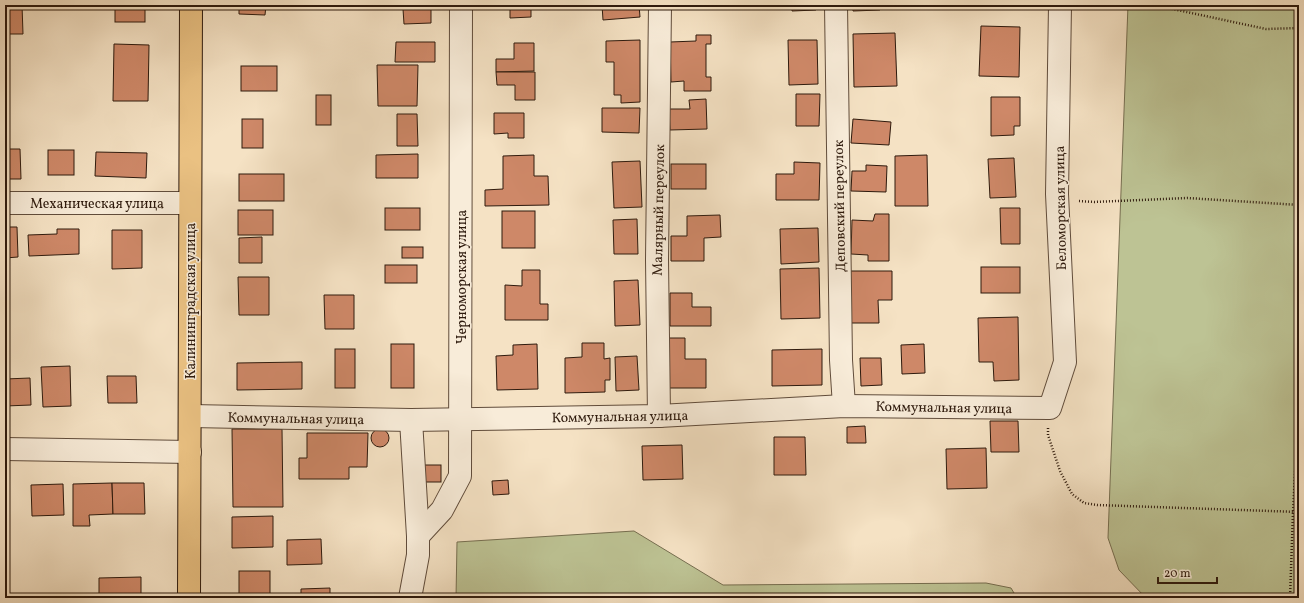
<svg xmlns="http://www.w3.org/2000/svg" width="1304" height="603" viewBox="0 0 1304 603" font-family="Vollkorn,serif">
	<style>
		.green { fill: #bdc394; stroke: #766e50 }
		.building { fill: #ce8868; stroke: #2e1a0d }
		.lines { fill: none; stroke-linecap: round; stroke-linejoin: round }
		.minor-casing { stroke: #604c3b; stroke-width: 24 }
		.major-casing { stroke: #2e1a0d; stroke-width: 24 }
		.path { stroke: #2e1a0d; stroke-width: 2.5; stroke-dasharray: 1 2; stroke-linecap: butt }
		.minor { stroke: #f8ecd9; stroke-width: 22 }
		.major { stroke: #eac182; stroke-width: 22 }
		.labels { text-anchor: middle; stroke-width: 3; stroke-linejoin: round; paint-order: stroke }
		.street-label { font-size: 14px; fill: #2e1a0d; stroke: #f8ecd9 }
	</style>
	<rect width="100%" height="100%" fill="#f5e2c4"/>
	<filter id="stains"><feTurbulence type="fractalNoise" baseFrequency=".005" numOctaves="4"/><feColorMatrix values="0 0 0 0 .2 0 0 0 0 .09 0 0 0 0 .02 0 0 0 .5 -.17"/></filter>
	<radialGradient id="worn" r=".72"><stop offset=".6" stop-color="#630" stop-opacity="0"/><stop offset="1" stop-color="#630" stop-opacity=".3"/></radialGradient>
	<!-- green -->
	<g class="green">
		<polygon points="1128,5 1299,5 1299,598 1146,598 1119,570 1108,538"/>
		<polygon points="634,531 723,585 986,583 1011,588 1017,598 456,598 457,542"/>
	</g>
	<!-- building -->
	<g class="building">
		<polygon points="5,5 22,5 23,34 5,34"/>
		<rect x="115" y="5" width="30" height="17"/>
		<polygon points="239,5 266,5 265,15 239,14"/>
		<polygon points="337,5 367,5 367,8 337,9"/>
		<polygon points="380,5 431,5 431,23 404,24 403,9 380,9"/>
		<polygon points="510,5 553,5 553,7 531,8 531,17 510,18"/>
		<polygon points="602,5 639,5 640,17 603,20"/>
		<rect x="672" y="5" width="15" height="2"/>
		<polygon points="792,5 816,5 816,10 792,11"/>
		<polygon points="853,5 880,5 880,10 853,11"/>
		<polygon points="981,26 1020,27 1019,77 979,76"/>
		<polygon points="895,33 897,86 854,87 853,34"/>
		<polygon points="696,35 711,35 711,44 706,44 706,77 711,77 711,91 684,91 684,81 671,82 670,42 696,41"/>
		<polygon points="640,40 640,102 621,103 621,95 614,95 614,62 606,62 606,41"/>
		<polygon points="788,40 817,40 818,84 789,85"/>
		<polygon points="396,42 435,42 435,62 395,62"/>
		<polygon points="514,43 534,43 534,71 496,72 496,59 514,59"/>
		<polygon points="114,44 149,45 148,101 113,101"/>
		<polygon points="377,65 418,65 417,106 378,106"/>
		<rect x="241" y="66" width="36" height="25"/>
		<polygon points="496,72 535,72 535,100 515,100 515,85 497,85"/>
		<polygon points="796,94 820,94 819,126 796,126"/>
		<rect x="316" y="95" width="15" height="30"/>
		<polygon points="991,97 1020,97 1020,126 1014,126 1014,135 991,136"/>
		<polygon points="706,99 707,129 670,130 669,109 690,109 689,100"/>
		<polygon points="602,108 640,108 639,133 602,132"/>
		<polygon points="494,113 524,113 524,138 508,138 508,133 494,134"/>
		<polygon points="397,114 417,114 418,146 397,146"/>
		<rect x="242" y="119" width="21" height="29"/>
		<polygon points="853,119 891,122 889,145 851,143"/>
		<polygon points="5,149 20,149 21,179 5,179"/>
		<rect x="48" y="150" width="26" height="25"/>
		<polygon points="96,152 147,153 146,178 95,176"/>
		<polygon points="418,154 418,178 376,178 376,155"/>
		<polygon points="534,155 534,176 548,176 549,205 485,206 485,190 503,189 503,156"/>
		<polygon points="927,155 928,206 895,206 895,156"/>
		<polygon points="1014,158 1016,197 990,198 988,159"/>
		<polygon points="640,161 642,207 614,208 612,162"/>
		<polygon points="794,162 820,163 819,200 776,200 776,174 794,174"/>
		<rect x="671" y="164" width="35" height="25"/>
		<polygon points="866,165 887,166 886,192 851,191 852,171 866,171"/>
		<rect x="239" y="174" width="45" height="27"/>
		<rect x="385" y="208" width="35" height="22"/>
		<polygon points="1000,208 1020,208 1020,244 1001,244"/>
		<rect x="238" y="210" width="35" height="25"/>
		<rect x="502" y="211" width="33" height="37"/>
		<polygon points="875,214 889,214 889,261 868,261 868,255 851,254 852,220 873,221"/>
		<polygon points="720,215 721,237 704,238 704,261 671,261 671,236 687,236 687,216"/>
		<polygon points="637,219 638,254 614,254 613,220"/>
		<polygon points="5,227 17,227 18,257 5,258"/>
		<polygon points="818,228 819,262 781,264 780,229"/>
		<polygon points="57,229 79,229 79,254 29,256 28,235 57,234"/>
		<polygon points="112,230 142,230 142,268 112,269"/>
		<polygon points="262,237 262,263 239,263 239,238"/>
		<rect x="402" y="247" width="21" height="11"/>
		<rect x="385" y="265" width="32" height="18"/>
		<rect x="981" y="267" width="39" height="26"/>
		<polygon points="819,268 820,318 781,319 780,269"/>
		<polygon points="522,270 540,270 540,304 548,304 548,320 505,320 505,285 522,286"/>
		<polygon points="850,271 892,271 892,300 878,300 879,323 850,323"/>
		<polygon points="238,277 269,277 269,315 239,315"/>
		<polygon points="638,280 640,325 615,326 614,281"/>
		<polygon points="670,293 692,293 692,307 711,307 711,326 670,326"/>
		<polygon points="324,295 354,295 354,329 325,329"/>
		<polygon points="1018,317 1019,380 994,381 993,362 979,362 978,318"/>
		<polygon points="668,338 685,338 685,359 706,359 706,388 668,388"/>
		<polygon points="582,343 604,343 604,359 610,358 610,380 605,380 605,392 565,393 565,358 582,357"/>
		<rect x="391" y="344" width="23" height="44"/>
		<polygon points="537,344 538,389 497,390 496,356 513,355 513,345"/>
		<polygon points="924,344 925,373 902,374 901,345"/>
		<rect x="335" y="349" width="20" height="39"/>
		<polygon points="822,349 822,385 772,386 772,350"/>
		<polygon points="637,356 639,390 616,391 615,357"/>
		<polygon points="860,358 881,358 882,385 861,386"/>
		<polygon points="302,362 302,389 237,390 237,363"/>
		<polygon points="70,366 71,406 43,407 41,367"/>
		<polygon points="107,376 136,376 137,403 108,403"/>
		<polygon points="30,378 31,405 5,406 5,379"/>
		<polygon points="990,421 1018,421 1019,452 991,452"/>
		<polygon points="865,426 866,443 847,443 847,427"/>
		<polygon points="232,429 282,429 283,507 233,507"/>
		<circle cx="380" cy="438" r="9"/>
		<polygon points="307,433 368,433 367,467 349,467 349,479 299,479 299,458 307,458"/>
		<polygon points="774,437 805,437 806,475 774,475"/>
		<polygon points="682,445 683,479 643,480 642,446"/>
		<polygon points="986,448 987,488 947,489 946,449"/>
		<rect x="419" y="465" width="22" height="17"/>
		<polygon points="508,480 509,494 493,495 492,481"/>
		<polygon points="112,483 113,514 89,515 90,526 73,526 73,484"/>
		<polygon points="112,483 144,483 145,514 113,514"/>
		<polygon points="63,484 64,515 32,516 31,485"/>
		<polygon points="273,516 273,547 232,548 232,517"/>
		<polygon points="321,539 322,564 287,565 287,540"/>
		<rect x="239" y="571" width="31" height="27"/>
		<polygon points="141,577 141,598 99,598 99,578"/>
		<polygon points="330,588 330,598 301,598 301,589"/>
	</g>
	<g class="lines">
		<defs>
			<g id="minor">
				<polyline points="836,5 841,360 844,406"/>
				<polyline points="5,203 189,203"/>
				<polyline points="191,416 411,420 659,416 844,406 1050,408 1065,362 1057,194 1060,5"/>
				<polyline points="659,416 657,260 660,5"/>
				<polyline points="5,449 190,452"/>
				<polyline points="418,536 442,510 460,476 461,5"/>
				<polyline points="410,598 418,555 418,536 411,420"/>
			</g>
			<path id="major" d="M 189,598 C 191,400 189,203 191,5"/>
		</defs>
		<!-- minor casing -->
		<use href="#minor" class="minor-casing"/>
		<!-- major casing -->
		<use href="#major" class="major-casing"/>
		<!-- path -->
		<g class="path">
			<polyline points="1154,5 1266,29 1299,28"/>
			<polyline points="1079,201 1094,202 1187,198 1299,205"/>
			<polyline points="1048,428 1048,435 1060,471 1072,494 1084,503 1097,505 1299,512"/>
			<polyline points="1290,598 1293,512 1299,399"/>
		</g>
		<!-- minor -->
		<use href="#minor" class="minor"/>
		<!-- major -->
		<use href="#major" class="major"/>
	</g>
	<g class="labels">
		<!-- street labels -->
		<g class="street-label">
			<text x="97" y="208">Механическая улица</text>
			<text transform="translate(839 206) rotate(-91)" y="5">Деповский переулок</text>
			<text transform="translate(1060 208) rotate(-91)" y="5">Беломорская улица</text>
			<text transform="translate(658 210) rotate(-89)" y="5">Малярный переулок</text>
			<text transform="translate(461 277) rotate(-90)" y="5">Черноморская улица</text>
			<text transform="translate(190 301) rotate(-90)" y="5">Калининградская улица</text>
			<text transform="translate(944 407) rotate(1)" y="5">Коммунальная улица</text>
			<text transform="translate(620 416) rotate(-1)" y="5">Коммунальная улица</text>
			<text transform="translate(296 418) rotate(1)" y="5">Коммунальная улица</text>
		</g>
	</g>
	<!-- margin -->
	<rect width="1304" height="603" fill="none" stroke="#f5e2c4" stroke-width="20"/>
	<rect x="6" y="6" width="1292" height="591" fill="none" stroke="#2e1a0d" stroke-width="2"/>
	<rect x="10" y="10" width="1284" height="583" fill="none" stroke="#2e1a0d"/>
	<!-- scale -->
	<path d="M1158 577v6h59v-6" fill="none" stroke="#2e1a0d" stroke-width="2"/>
	<text x="1164" y="577" font-size="12" fill="#2e1a0d" stroke="#f8ecd9" stroke-width="3" paint-order="stroke">20 m</text>
	<rect width="100%" height="100%" filter="url(#stains)"/>
	<rect width="100%" height="100%" fill="url(#worn)"/>
</svg>
